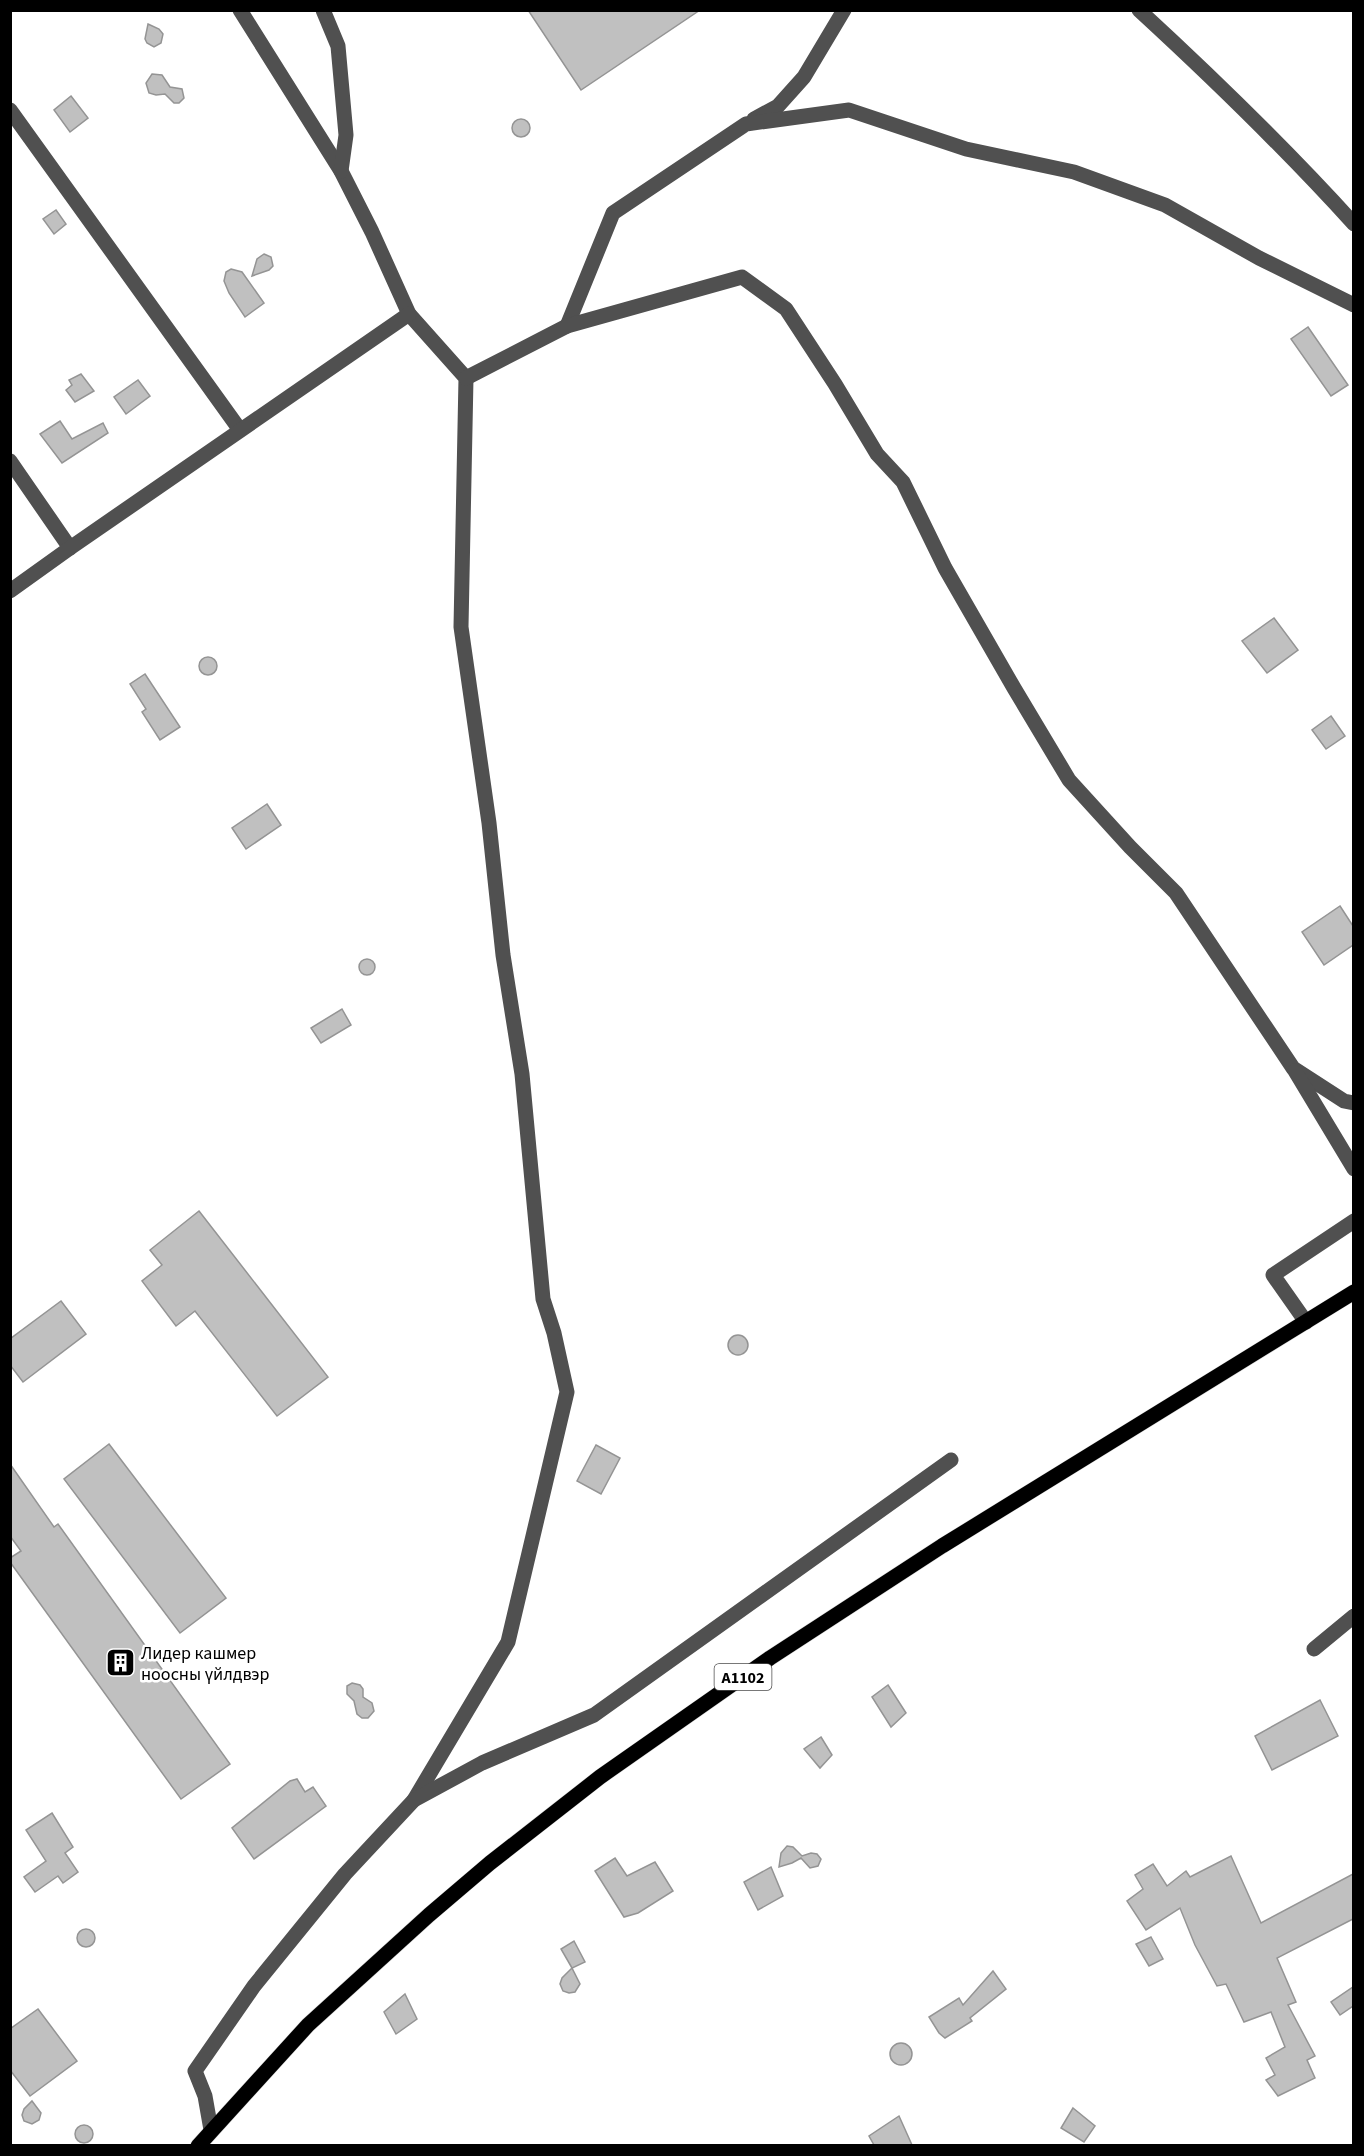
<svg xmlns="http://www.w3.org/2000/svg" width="1364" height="2156" viewBox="0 0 1364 2156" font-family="'Source Sans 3',sans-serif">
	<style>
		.building { fill: #c0c0c0; stroke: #949494; stroke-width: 1.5 }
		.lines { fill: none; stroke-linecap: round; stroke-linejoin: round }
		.major-casing { stroke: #dbdbdb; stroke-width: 16 }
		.minor { stroke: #505050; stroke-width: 15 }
		.major { stroke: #000; stroke-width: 15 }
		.labels { text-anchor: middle; stroke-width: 5; stroke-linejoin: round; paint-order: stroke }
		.shield { fill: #fff; stroke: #4c4c4c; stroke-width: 1.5 }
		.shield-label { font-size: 16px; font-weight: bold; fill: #000 }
		.poi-label { font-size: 18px; fill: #000; stroke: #fff; text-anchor: start }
	</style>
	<rect width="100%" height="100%" fill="#fff"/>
	<!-- building -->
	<g class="building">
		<polygon points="528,10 700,10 581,90"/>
		<polygon points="148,24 159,29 163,34 161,43 154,47 147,43 145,39"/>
		<polygon points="152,74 162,75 170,87 182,89 184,98 179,103 174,103 165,94 156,95 149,93 146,83"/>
		<polygon points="71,96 88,118 70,132 54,110"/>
		<circle cx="521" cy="128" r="9"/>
		<polygon points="56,210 66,224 54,234 43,219"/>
		<polygon points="264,254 271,257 273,266 269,270 252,276 257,259"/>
		<polygon points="231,269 242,272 264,303 245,317 229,293 224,281 226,272"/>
		<polygon points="1308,327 1348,385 1331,396 1291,339"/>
		<polygon points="81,374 94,391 75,402 66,390 72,385 69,380"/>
		<polygon points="138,380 150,396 126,414 114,397"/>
		<polygon points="60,421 72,439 103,423 108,433 62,463 40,434"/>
		<polygon points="1274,618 1298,650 1267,673 1242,641"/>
		<circle cx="208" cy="666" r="9"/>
		<polygon points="145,674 180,727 160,740 142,712 146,709 130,684"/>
		<polygon points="1331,716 1345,736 1326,749 1312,730"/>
		<polygon points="267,804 281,825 246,849 232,828"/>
		<polygon points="1340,906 1353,926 1353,945 1324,965 1302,932"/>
		<circle cx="367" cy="967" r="8"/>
		<polygon points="342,1009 351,1025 321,1043 311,1028"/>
		<polygon points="199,1211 328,1377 277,1416 195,1311 176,1326 142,1281 162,1265 150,1250"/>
		<polygon points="61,1301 86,1334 23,1382 10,1365 10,1339"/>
		<circle cx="738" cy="1345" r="10"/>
		<polygon points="109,1444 226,1598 180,1633 64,1479"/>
		<polygon points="596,1445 620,1458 601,1494 577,1481"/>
		<polygon points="10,1464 54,1527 58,1524 230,1764 181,1799 10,1562 10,1558 21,1551 10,1536"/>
		<polygon points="352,1683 360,1685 363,1689 363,1697 372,1703 374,1711 368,1718 362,1718 357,1714 354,1701 347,1694 347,1686"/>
		<polygon points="888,1685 906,1713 891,1727 872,1697"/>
		<polygon points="1320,1700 1338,1736 1272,1770 1255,1736"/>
		<polygon points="821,1737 832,1755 820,1768 804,1749"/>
		<polygon points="297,1779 305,1792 313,1787 326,1806 254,1859 232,1828 290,1781"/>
		<polygon points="52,1813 73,1847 65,1853 78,1872 63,1883 58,1876 35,1892 24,1877 46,1861 26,1830"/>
		<polygon points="787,1846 793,1847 802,1856 811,1853 817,1854 821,1859 818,1866 810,1868 801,1858 792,1863 779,1867 781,1853"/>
		<polygon points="1231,1856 1261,1923 1353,1874 1353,1919 1277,1958 1296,2002 1288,2005 1315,2056 1307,2060 1315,2078 1278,2096 1266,2080 1275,2075 1266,2058 1285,2047 1271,2012 1244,2022 1226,1984 1217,1986 1195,1945 1180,1908 1146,1930 1127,1901 1143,1889 1135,1875 1153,1864 1167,1886 1186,1871 1190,1877"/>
		<polygon points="615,1858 627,1876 655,1862 673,1891 638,1913 624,1917 595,1871"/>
		<polygon points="771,1867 783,1896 758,1910 744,1882"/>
		<circle cx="86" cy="1938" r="9"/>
		<polygon points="1151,1937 1163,1959 1149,1966 1136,1944"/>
		<polygon points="574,1941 585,1962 572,1968 580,1984 575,1992 569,1993 563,1991 560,1984 562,1978 572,1968 561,1949"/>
		<polygon points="993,1971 1006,1989 970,2018 972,2021 945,2038 939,2033 929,2017 959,1998 963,2005"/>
		<polygon points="1353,1987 1353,2006 1340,2015 1331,2002"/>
		<polygon points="405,1994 417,2019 396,2034 384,2012"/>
		<polygon points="38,2009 77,2061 30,2096 10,2070 10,2029"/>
		<circle cx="901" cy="2054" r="11"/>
		<polygon points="32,2101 41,2113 39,2120 32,2124 24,2121 22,2115 24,2109"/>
		<polygon points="1073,2108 1095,2126 1084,2142 1061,2128"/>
		<polygon points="899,2116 912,2145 874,2145 869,2136"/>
		<circle cx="84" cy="2134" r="9"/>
	</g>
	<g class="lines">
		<defs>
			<polyline id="major" points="198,2146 308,2025 429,1915 490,1863 600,1777 770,1658 942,1546 1354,1292"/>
		</defs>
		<!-- major casing -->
		<use href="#major" class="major-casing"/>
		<!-- minor -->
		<g class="minor">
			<polyline points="240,10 341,171 372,232 409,314 466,378 461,627 489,823 503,955 522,1074 543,1299 554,1333 567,1392 508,1642 414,1800"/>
			<polyline points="323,10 338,46 346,135 341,171"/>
			<path d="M 1139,10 C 1214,79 1286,149 1354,224"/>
			<polyline points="10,110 240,430"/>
			<polyline points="754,119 778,106 804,77 844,10"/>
			<polyline points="567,326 613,213 746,124 849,110 966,149 1074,172 1165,205 1259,258 1354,305"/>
			<polyline points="466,378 567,326 742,277 786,309 835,384 877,454 903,482 945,568 1014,688 1069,780 1130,847 1176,893 1293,1068 1344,1101 1354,1103"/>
			<polyline points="10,461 70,548"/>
			<polyline points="10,591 70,548 409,314"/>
			<polyline points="1295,1071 1354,1169"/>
			<polyline points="1306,1322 1273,1275 1354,1221"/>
			<polyline points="1314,1649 1354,1616"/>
			<polyline points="211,2130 205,2096 195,2071 254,1986 345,1874 414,1800 482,1763 594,1715 951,1460"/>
		</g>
		<!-- major -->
		<use href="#major" class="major"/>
	</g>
	<!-- icons -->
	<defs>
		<symbol id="building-square" viewBox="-11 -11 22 22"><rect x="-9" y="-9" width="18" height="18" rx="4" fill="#000" stroke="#fff"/><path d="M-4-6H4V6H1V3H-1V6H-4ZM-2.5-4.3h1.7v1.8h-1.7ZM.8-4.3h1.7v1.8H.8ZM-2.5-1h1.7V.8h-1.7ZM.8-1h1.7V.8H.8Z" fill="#fff"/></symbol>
	</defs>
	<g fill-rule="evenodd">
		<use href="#building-square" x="104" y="1646" width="33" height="33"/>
	</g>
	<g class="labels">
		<!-- shield labels -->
		<rect class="shield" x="714.5" y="1664" width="57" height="26" rx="4.5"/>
		<g class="shield-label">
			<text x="743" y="1683">A1102</text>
		</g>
		<!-- poi labels -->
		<g class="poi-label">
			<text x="141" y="1659">Лидер кашмер<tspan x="141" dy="21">ноосны үйлдвэр</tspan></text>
		</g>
	</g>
	<!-- border -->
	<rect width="1364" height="2156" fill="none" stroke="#000000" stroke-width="24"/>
</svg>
